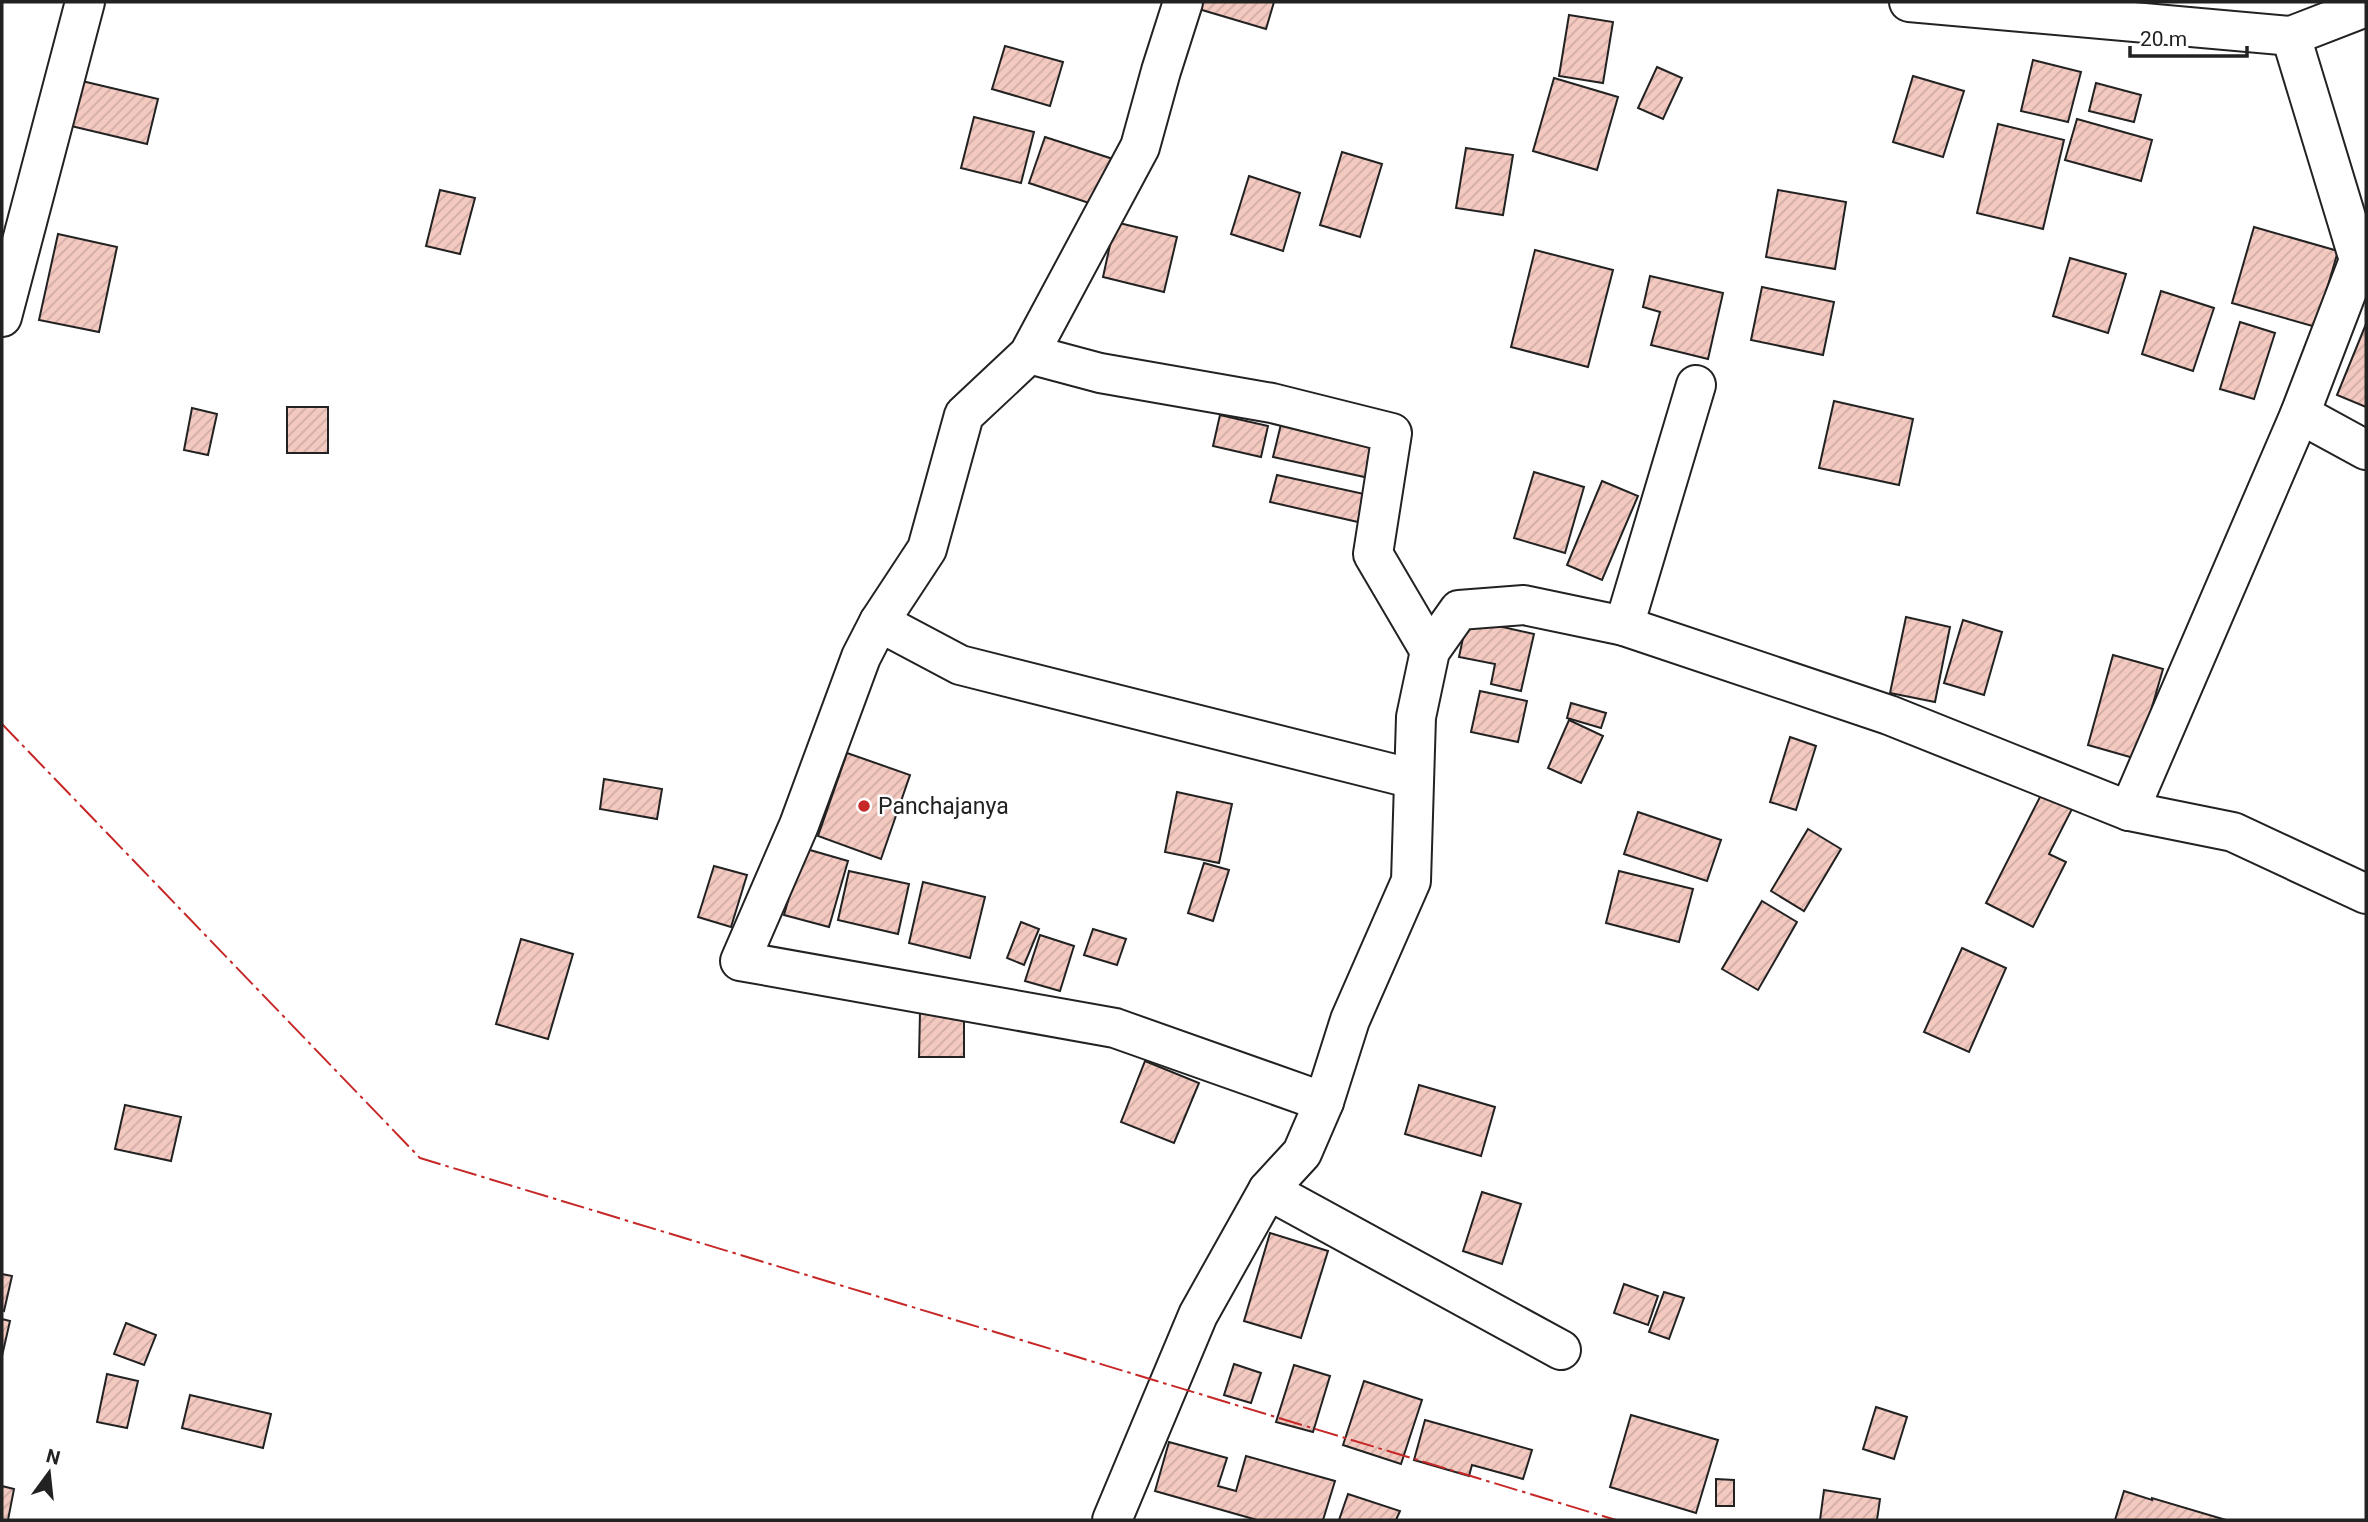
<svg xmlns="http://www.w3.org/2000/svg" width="2368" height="1522" viewBox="0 0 2368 1522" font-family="Roboto,sans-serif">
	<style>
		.building { fill: url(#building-hatch); stroke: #222; stroke-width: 2 }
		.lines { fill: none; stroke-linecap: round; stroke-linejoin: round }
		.minor-casing { stroke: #222; stroke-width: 42 }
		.minor { stroke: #fff; stroke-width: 38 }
		.power { stroke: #c62828; stroke-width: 2; stroke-dasharray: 24 5 3.5 5; stroke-linecap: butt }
		.poi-dot { fill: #c62828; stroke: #fff; stroke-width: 2.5 }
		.labels { text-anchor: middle; stroke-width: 5; stroke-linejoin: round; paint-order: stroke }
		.poi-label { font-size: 23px; fill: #222; stroke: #fff; text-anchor: start }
	</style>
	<defs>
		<pattern id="building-hatch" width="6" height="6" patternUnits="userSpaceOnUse" patternTransform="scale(1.75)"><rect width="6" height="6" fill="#f3c9c0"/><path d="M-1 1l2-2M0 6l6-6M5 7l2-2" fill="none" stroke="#d0aca5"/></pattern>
	</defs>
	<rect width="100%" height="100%" fill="#fff"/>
	<!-- building -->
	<g class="building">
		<polygon points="1194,2 1274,2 1266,29 1192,7"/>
		<polygon points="1569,15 1613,22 1603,83 1559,76"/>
		<polygon points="1005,46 1063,62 1050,106 992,89"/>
		<polygon points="2033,60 2081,72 2068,122 2021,111"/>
		<polygon points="1657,67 1682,78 1663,119 1638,108"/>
		<polygon points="1913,76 1964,91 1943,157 1893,142"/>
		<polygon points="1554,78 1618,97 1597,170 1533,151"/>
		<polygon points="82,81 158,99 147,144 71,126"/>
		<polygon points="2096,83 2141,95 2134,122 2089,111"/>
		<polygon points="974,117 1034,132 1021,183 961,168"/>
		<polygon points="2077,119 2152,140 2141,181 2065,160"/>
		<polygon points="1998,124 2064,140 2043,229 1977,213"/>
		<polygon points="1045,137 1113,159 1098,206 1029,183"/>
		<polygon points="1466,148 1513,155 1503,215 1456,208"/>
		<polygon points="1342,152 1382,164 1360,237 1320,225"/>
		<polygon points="1249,176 1300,193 1283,251 1231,234"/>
		<polygon points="440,190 475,198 460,254 426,246"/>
		<polygon points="1778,190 1846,202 1835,269 1766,257"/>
		<polygon points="1115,222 1177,237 1164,292 1103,277"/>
		<polygon points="2254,227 2338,251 2316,327 2232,303"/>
		<polygon points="58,234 117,247 99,332 39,320"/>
		<polygon points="1535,250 1613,270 1588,367 1511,347"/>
		<polygon points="2070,258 2126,274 2108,333 2053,316"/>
		<polygon points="1650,276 1723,293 1708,359 1651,345 1660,312 1643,307"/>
		<polygon points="1762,287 1834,302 1823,355 1751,340"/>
		<polygon points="2161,291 2214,308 2193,371 2142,354"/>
		<polygon points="2240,322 2275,333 2254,399 2220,389"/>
		<polygon points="2366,324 2366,407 2337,395"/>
		<polygon points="1834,401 1913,419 1899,485 1819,468"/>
		<rect x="287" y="407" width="41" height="46"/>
		<polygon points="192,408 217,414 208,455 184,450"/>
		<polygon points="1220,415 1268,426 1261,457 1213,446"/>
		<polygon points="1283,416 1378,437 1369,478 1273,457"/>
		<polygon points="1534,472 1584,487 1565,553 1514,538"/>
		<polygon points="1277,475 1364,494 1358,522 1270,502"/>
		<polygon points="1602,481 1638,496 1602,580 1567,565"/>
		<polygon points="1906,617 1950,627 1935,702 1890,693"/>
		<polygon points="1467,619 1534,634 1521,691 1491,684 1495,664 1459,657"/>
		<polygon points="1963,620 2002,632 1984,695 1944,683"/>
		<polygon points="2113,655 2163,669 2137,759 2088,745"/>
		<polygon points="1480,691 1527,701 1518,742 1471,732"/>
		<polygon points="1571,703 1606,713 1601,728 1567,718"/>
		<polygon points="1569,720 1603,736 1581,783 1548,768"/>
		<polygon points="1790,737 1816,746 1796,810 1770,802"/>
		<polygon points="847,753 910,775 881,859 818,836"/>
		<polygon points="604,779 662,789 657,819 600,809"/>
		<polygon points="1177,792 1232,804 1219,863 1165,852"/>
		<polygon points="2042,793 2072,809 2049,854 2066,862 2033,927 1986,903"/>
		<polygon points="1638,812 1721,840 1707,881 1624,854"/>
		<polygon points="1808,829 1841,849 1804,911 1771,891"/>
		<polygon points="803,848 848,861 829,927 784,915"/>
		<polygon points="1204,863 1229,870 1213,921 1188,913"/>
		<polygon points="714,866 747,875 731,927 698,917"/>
		<polygon points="849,871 909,884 898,934 838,920"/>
		<polygon points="1619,871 1693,889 1679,942 1606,923"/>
		<polygon points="923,882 985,897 970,958 909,943"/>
		<polygon points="1762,901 1797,922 1758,990 1722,969"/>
		<polygon points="1021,922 1039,929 1024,965 1007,958"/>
		<polygon points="1093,929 1126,939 1117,965 1084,955"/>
		<polygon points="1040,935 1074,946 1060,991 1025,981"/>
		<polygon points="521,939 573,954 548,1039 496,1024"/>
		<polygon points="1962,948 2006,968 1969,1052 1924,1032"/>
		<polygon points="920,1012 964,1012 964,1057 919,1057"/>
		<polygon points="1145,1061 1199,1083 1174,1143 1121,1122"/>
		<polygon points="1419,1085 1495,1107 1481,1156 1405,1134"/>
		<polygon points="125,1105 181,1117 171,1161 115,1149"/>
		<polygon points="1482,1192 1521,1204 1502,1264 1463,1251"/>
		<polygon points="1270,1233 1328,1251 1301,1338 1244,1321"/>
		<polygon points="2,1274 12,1276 4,1311 2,1310"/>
		<polygon points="1624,1284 1658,1296 1648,1325 1614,1313"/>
		<polygon points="1664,1292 1684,1298 1669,1339 1649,1332"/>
		<polygon points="2,1319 10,1321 2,1356"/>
		<polygon points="126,1323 156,1335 144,1365 114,1354"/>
		<polygon points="1234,1364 1261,1373 1251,1403 1224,1395"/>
		<polygon points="1294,1365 1330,1376 1313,1432 1276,1422"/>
		<polygon points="107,1374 138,1381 127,1428 97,1422"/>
		<polygon points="1364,1381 1422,1400 1401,1464 1343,1445"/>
		<polygon points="190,1395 271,1414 263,1448 182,1428"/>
		<polygon points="1876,1407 1907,1417 1894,1459 1863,1449"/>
		<polygon points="1631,1415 1718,1440 1696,1513 1610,1487"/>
		<polygon points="1425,1420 1532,1450 1523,1479 1472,1465 1469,1476 1414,1460"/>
		<polygon points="1169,1442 1227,1458 1218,1486 1236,1491 1246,1456 1335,1481 1323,1520 1257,1520 1155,1491"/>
		<polygon points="1716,1479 1734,1480 1734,1506 1716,1506"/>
		<polygon points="2,1486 14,1489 8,1520 2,1520"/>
		<polygon points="1824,1490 1880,1499 1877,1520 1820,1520"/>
		<polygon points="2124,1491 2152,1500 2152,1498 2226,1520 2115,1520"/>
		<polygon points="1348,1494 1400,1511 1396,1520 1339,1520"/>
	</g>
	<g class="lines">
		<defs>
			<g id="minor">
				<polyline points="1183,2 1161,71 1140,147 1029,354 964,415 927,549 879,622 861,657 799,825 740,961 1115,1028 1324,1102"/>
				<polyline points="1909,2 2291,36 2366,7"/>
				<polyline points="2,317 85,2"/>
				<polyline points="1029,354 1100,373 1272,403 1392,433 1373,554 1430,651"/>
				<polyline points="2300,414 2366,450"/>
				<polyline points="879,622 960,665 1414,779"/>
				<polyline points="1624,626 1696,385"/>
				<polyline points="2129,811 2300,414 2359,260 2291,36"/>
				<polyline points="1268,1190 1561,1350"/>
				<polyline points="1112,1520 1198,1315 1268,1190 1302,1153 1324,1102 1350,1020 1411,881 1416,717 1430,651 1459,610 1524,605 1624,626 1889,715 2129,811 2233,832 2366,894"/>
			</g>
		</defs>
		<!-- minor casing -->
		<use href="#minor" class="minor-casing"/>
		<!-- minor -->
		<use href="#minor" class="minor"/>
		<!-- power -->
		<polyline class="power" points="2,724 420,1158 1616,1520"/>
	</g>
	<!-- markers -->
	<circle class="poi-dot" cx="864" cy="806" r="7"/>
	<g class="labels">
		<!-- poi labels -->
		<g class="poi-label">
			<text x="878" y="814">Panchajanya</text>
		</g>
	</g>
	<!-- border -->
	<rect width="2368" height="1522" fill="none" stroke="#222222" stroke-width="7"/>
	<!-- north arrow -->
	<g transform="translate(49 1473) rotate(15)" stroke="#ffffff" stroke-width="5" paint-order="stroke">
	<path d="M0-5L12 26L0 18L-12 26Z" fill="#222222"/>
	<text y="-10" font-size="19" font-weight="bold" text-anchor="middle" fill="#222222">N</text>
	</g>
	<!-- scale -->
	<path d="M2130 46v10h117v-10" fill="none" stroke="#222222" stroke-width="3.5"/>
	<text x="2140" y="46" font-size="21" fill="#222222" stroke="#ffffff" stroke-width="5" paint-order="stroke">20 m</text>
</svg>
